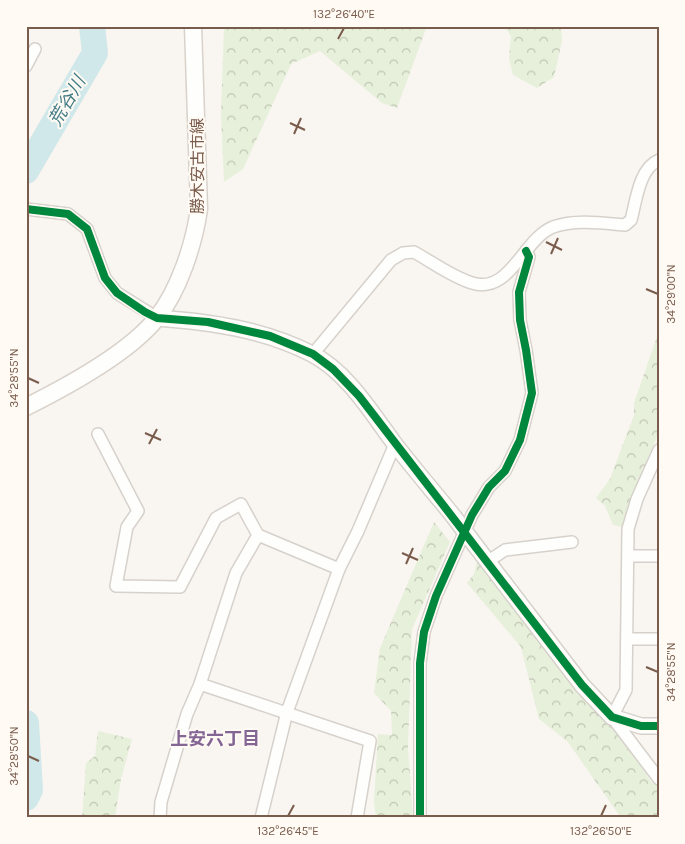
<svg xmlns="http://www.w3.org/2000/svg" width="685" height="844" viewBox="0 0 685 844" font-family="Karla,'Noto Sans JP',sans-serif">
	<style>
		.forest { fill: url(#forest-crowns) }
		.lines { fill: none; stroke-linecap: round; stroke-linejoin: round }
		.river { stroke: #d0e8ea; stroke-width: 26 }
		.minor-casing { stroke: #d7d1cb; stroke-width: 14 }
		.tertiary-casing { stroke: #d7d1cb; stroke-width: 18 }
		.secondary-casing { stroke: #d9d2cb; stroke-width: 19 }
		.minor { stroke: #fefefd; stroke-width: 11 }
		.tertiary { stroke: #fefefd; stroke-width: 15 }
		.secondary { stroke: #fefefd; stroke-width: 16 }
		.tertiary-bridge-casing { stroke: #d7d1cb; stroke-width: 18; stroke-linecap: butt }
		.tertiary-bridge { stroke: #fefefd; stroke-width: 15 }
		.cycleway-casing { stroke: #fffaf3; stroke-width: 11 }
		.cycleway { stroke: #00873e; stroke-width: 8 }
		.ticks { fill: none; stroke: #7a5c4d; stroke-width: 2 }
		.labels { text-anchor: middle; stroke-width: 4; stroke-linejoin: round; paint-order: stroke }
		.street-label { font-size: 16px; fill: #7a5c4d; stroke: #fffaf3 }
		.water-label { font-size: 18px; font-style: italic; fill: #437c86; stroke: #fffaf3 }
		.neighbourhood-label { font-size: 18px; font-weight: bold; fill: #846695; stroke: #fffaf3 }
		.neatline { fill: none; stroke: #7a5c4d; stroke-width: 2 }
		.ticks-label { font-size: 12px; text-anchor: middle; fill: #7a5c4d }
	</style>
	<defs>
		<pattern id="forest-crowns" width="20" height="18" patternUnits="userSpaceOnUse" patternTransform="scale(1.25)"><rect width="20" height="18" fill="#e7f0db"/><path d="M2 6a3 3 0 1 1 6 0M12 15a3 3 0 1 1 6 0" fill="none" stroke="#c0c6b4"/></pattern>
	</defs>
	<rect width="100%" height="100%" fill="#f9f5f0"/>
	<!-- forest -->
	<g class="forest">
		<polygon points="224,26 427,26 397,108 382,103 320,51 291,64 243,169 224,182 221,115"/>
		<polygon points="504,26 561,26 562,41 554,77 537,88 513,75 509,58 511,36"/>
		<polygon points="659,331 659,432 631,498 622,527 613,525 605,506 596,498 610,479 634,415 634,403"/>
		<polygon points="434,522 450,542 412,629 408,747 413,818 376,818 374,801 378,734 392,735 391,711 374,693 380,648"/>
		<polygon points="479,553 622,736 651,782 659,786 659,818 618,818 619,815 568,742 539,719 521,647 467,583 474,574"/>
		<polygon points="98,731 132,739 121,779 115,818 82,818 86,763 95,756"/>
	</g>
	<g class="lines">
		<!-- river -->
		<g class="river">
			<polyline points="26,171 95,53 92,26"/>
			<polyline points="26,723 30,790 26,798"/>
		</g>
		<defs>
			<g id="minor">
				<polyline points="26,66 35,49"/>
				<polyline points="26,209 68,214 87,229 105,278 117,293 157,318"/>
				<path d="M 313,354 L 391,260 L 403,253 L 414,252 C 432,262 452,277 472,283 C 510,295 523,239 553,227 C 575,219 602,223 625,225 L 631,220 C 636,202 639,168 659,160"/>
				<polyline points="98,434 138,511 127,527 116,586 180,587 216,518 241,504 258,535"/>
				<polyline points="659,450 637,499 628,529 626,690 612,717 659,779"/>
				<polyline points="628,556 659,556"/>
				<polyline points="487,562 505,550 572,542"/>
				<polyline points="628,639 659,639"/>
				<polyline points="200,684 370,741 357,818"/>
				<polyline points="160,818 161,802 187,714 200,684 236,573 258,535 339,569"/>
				<polyline points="261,818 287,712 339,569 358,531 395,444"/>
				<polyline points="420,818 420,663 424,632 436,596 472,515 489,487 505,471 520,440 532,393 526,350 520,320 519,292 529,257 526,251"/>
			</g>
			<g id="tertiary">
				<path d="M 157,318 C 211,322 263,329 312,354 C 347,372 371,412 394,443 C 413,468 434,492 454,517"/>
				<polyline points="475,545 582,685 612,717 641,726 659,726"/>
			</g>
			<path id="secondary" d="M 26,407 C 66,387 128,354 156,319 C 179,291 194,244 199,209 L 193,26"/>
		</defs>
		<!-- minor casing -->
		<use href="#minor" class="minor-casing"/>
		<!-- tertiary casing -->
		<use href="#tertiary" class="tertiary-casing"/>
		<!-- secondary casing -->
		<use href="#secondary" class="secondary-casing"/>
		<!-- minor -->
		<use href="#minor" class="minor"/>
		<!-- tertiary -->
		<use href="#tertiary" class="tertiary"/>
		<!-- secondary -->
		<use href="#secondary" class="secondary"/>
		<defs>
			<polyline id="tertiary-bridge" points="454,517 475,545"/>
		</defs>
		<!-- tertiary-bridge casing -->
		<use href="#tertiary-bridge" class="tertiary-bridge-casing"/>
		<!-- tertiary-bridge -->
		<use href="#tertiary-bridge" class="tertiary-bridge"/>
		<defs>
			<g id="cycleway">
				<polyline points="26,209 68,214 87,229 105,278 117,293 145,312 157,318 208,322 270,336 313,354 333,369 359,396 582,685 612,717 641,726 659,726"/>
				<polyline points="420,818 420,663 424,632 436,596 472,515 489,487 505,471 520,440 532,393 526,350 520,320 519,292 529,257 526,251"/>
			</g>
		</defs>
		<!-- cycleway casing -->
		<use href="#cycleway" class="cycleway-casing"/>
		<!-- cycleway -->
		<use href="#cycleway" class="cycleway"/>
	</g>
	<!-- ticks -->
	<path class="ticks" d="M 338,39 L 344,28M 290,123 L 305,130M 294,134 L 301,118M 546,242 L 562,250M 551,254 L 558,238M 646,289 L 658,294M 28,378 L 39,383M 145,433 L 161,440M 149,444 L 157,429M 402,553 L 418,560M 406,564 L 413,548M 646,667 L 658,672M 28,756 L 39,761M 288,816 L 294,805M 601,816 L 606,805"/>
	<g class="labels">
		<!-- street labels -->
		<g class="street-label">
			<text transform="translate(197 166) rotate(-90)" y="6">勝木安古市線</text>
		</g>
		<!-- water labels -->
		<g class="water-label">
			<text transform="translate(67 101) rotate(-60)" y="6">荒谷川</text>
		</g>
		<!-- neighbourhood labels -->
		<g class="neighbourhood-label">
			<text x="215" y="745">上安六丁目</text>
		</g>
	</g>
	<!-- border -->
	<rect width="685" height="844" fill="none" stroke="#fffaf3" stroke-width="55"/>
	<rect x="28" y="28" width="630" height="788" class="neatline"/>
	<g class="ticks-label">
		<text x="344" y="18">132°26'40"E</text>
		<text transform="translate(671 294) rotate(-90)" y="4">34°29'00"N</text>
		<text transform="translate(14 378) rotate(-90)" y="4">34°28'55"N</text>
		<text transform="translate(671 672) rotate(-90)" y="4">34°28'55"N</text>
		<text transform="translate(14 756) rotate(-90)" y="4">34°28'50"N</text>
		<text x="288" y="835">132°26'45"E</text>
		<text x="601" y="835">132°26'50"E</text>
	</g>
</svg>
